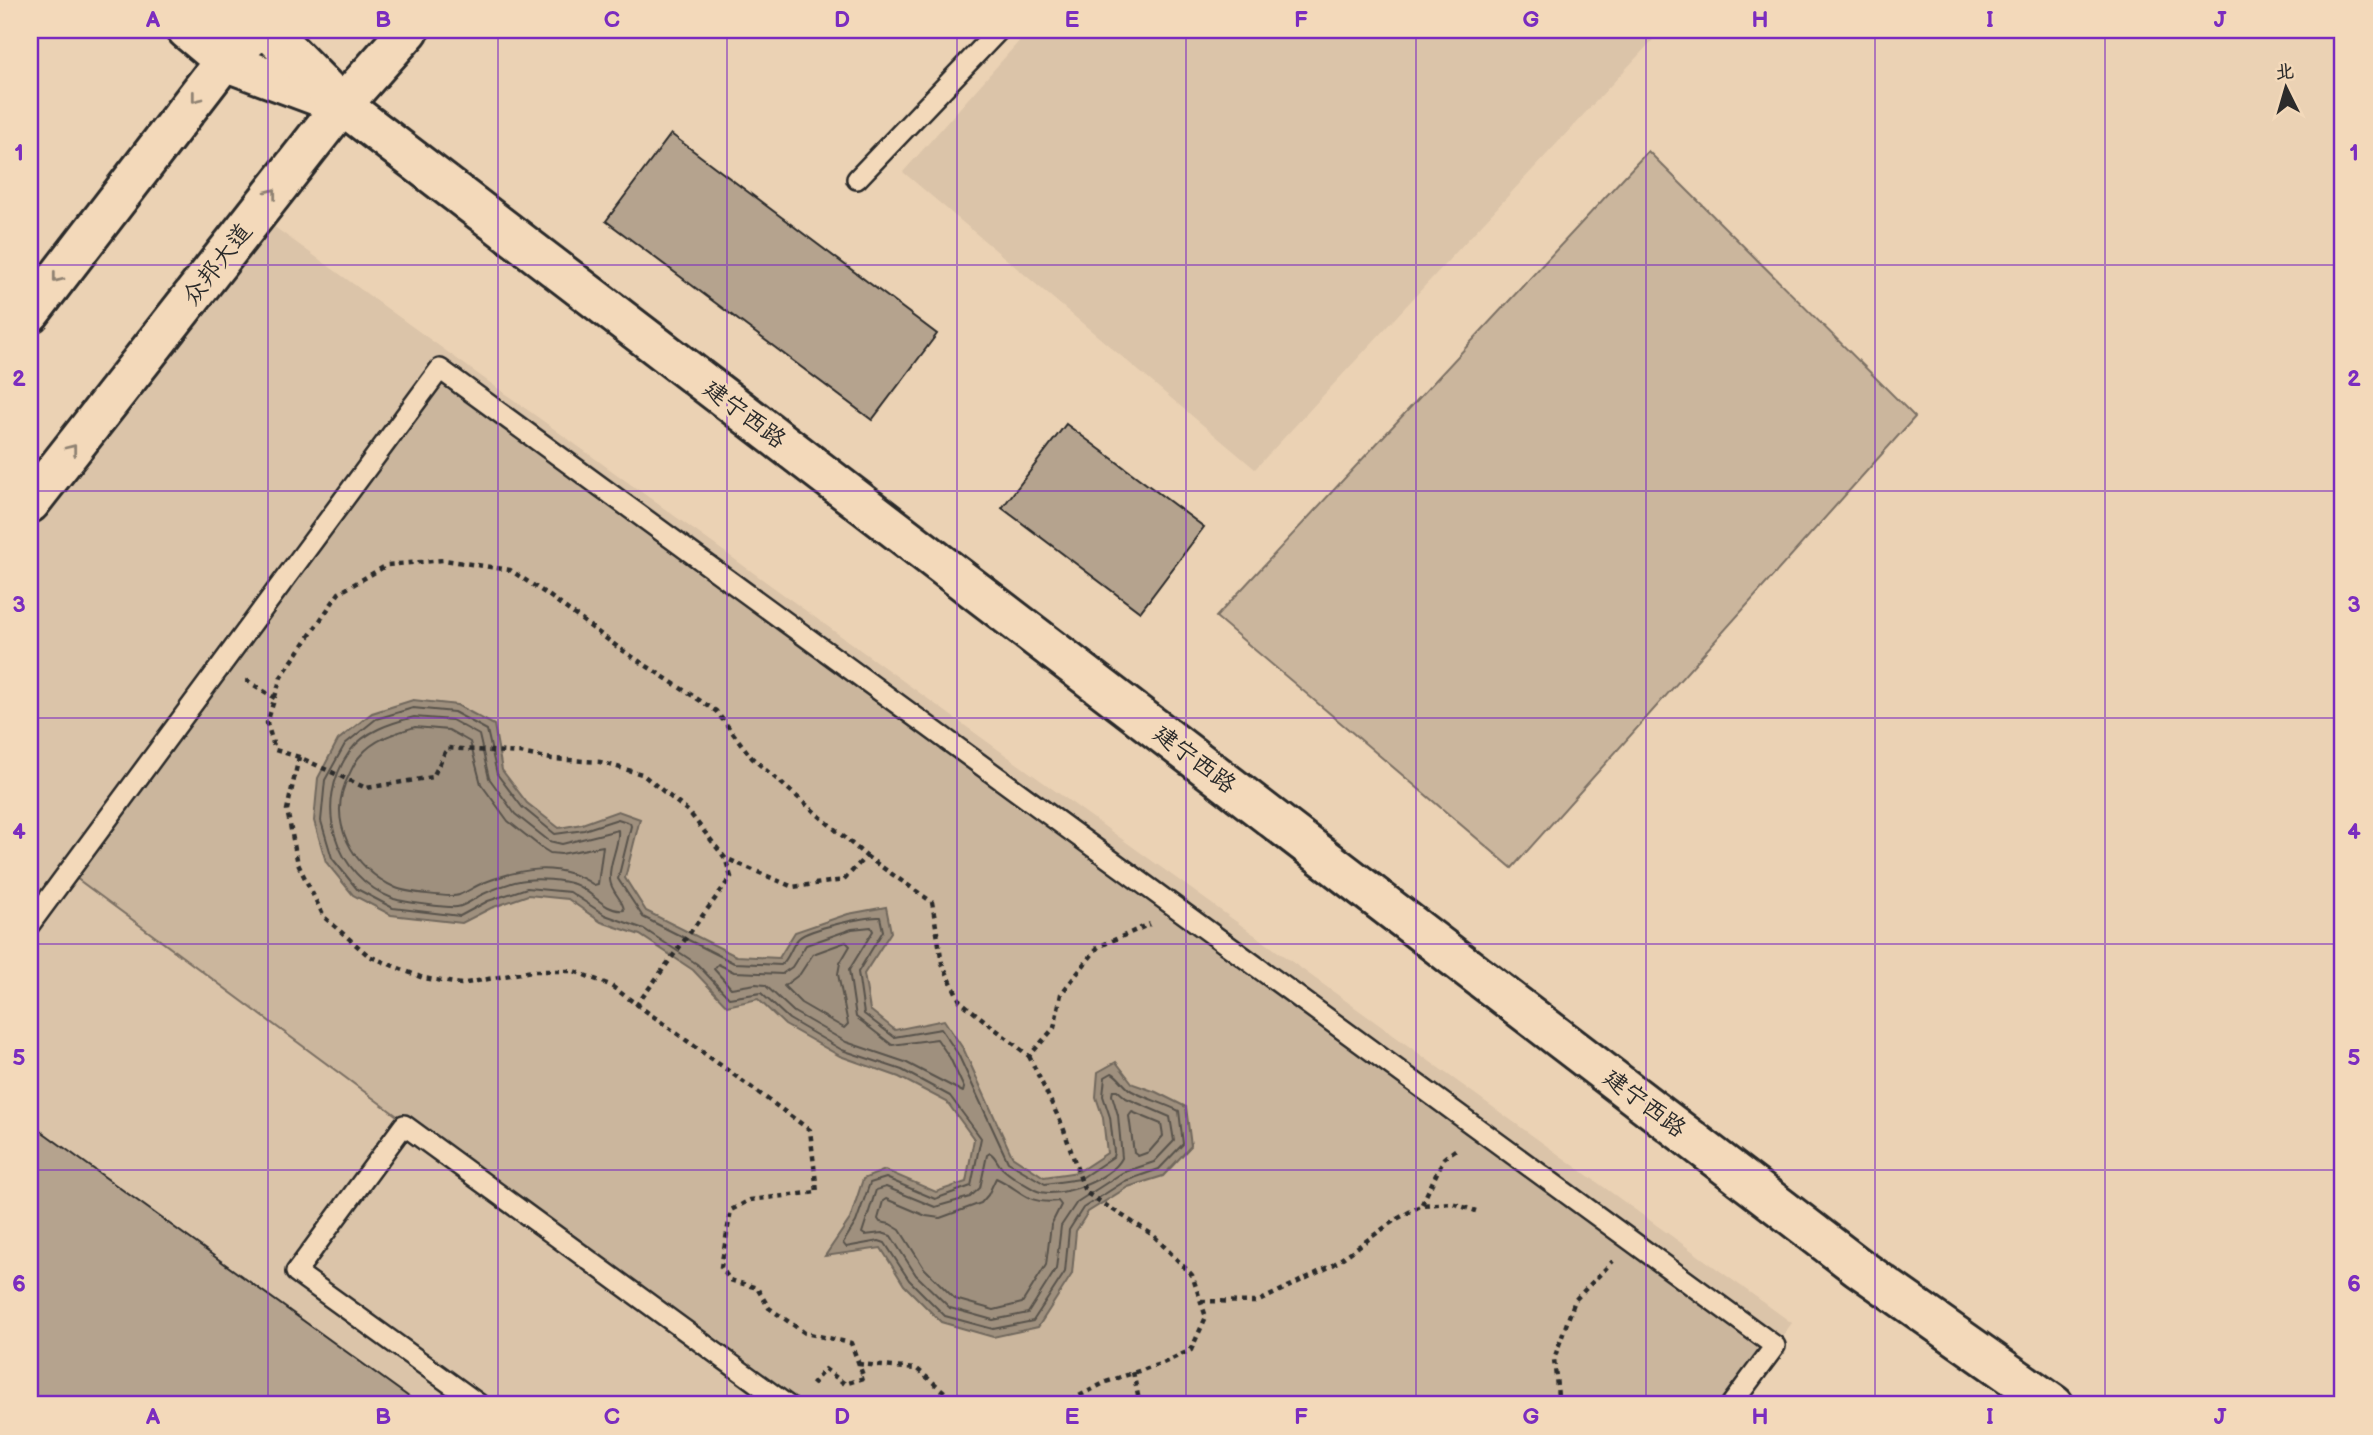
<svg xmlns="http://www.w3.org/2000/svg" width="2373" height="1435" viewBox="0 0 2373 1435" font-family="'Balsamiq Sans','LXGW WenKai TC',sans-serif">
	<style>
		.built { fill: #dbc4a9 }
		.green { fill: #cbb69d; stroke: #7b7064; stroke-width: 2 }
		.water { fill: #9f907e; stroke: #71685d; stroke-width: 2 }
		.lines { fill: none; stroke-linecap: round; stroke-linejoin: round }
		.shore { stroke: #59534c; stroke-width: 2 }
		.building { fill: #b5a38e; stroke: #2b2b2b; stroke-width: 2 }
		.service-casing { stroke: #2b2b2b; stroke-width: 24 }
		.tertiary-casing { stroke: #2b2b2b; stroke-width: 44 }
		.secondary-casing { stroke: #2b2b2b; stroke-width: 44 }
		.path { stroke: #2b2b2b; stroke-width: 4.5; stroke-dasharray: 5 5; stroke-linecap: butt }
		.service { stroke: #f3d9ba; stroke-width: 19 }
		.tertiary { stroke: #f3d9ba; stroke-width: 38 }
		.secondary { stroke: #f3d9ba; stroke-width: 38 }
		.oneway { stroke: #8f8272 }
		.grid { fill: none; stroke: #7b2cbf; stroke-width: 2; stroke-opacity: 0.55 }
		.labels { text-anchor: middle; stroke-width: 5; stroke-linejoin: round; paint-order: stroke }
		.street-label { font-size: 24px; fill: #2b2b2b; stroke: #f3d9ba }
		.neatline { fill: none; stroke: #7b2cbf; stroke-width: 2.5 }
		.grid-label { font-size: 23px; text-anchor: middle; font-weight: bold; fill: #7b2cbf }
	</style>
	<rect width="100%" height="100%" fill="#ebd2b4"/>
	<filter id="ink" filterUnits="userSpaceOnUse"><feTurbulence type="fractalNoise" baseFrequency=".0143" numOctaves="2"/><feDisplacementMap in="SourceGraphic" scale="14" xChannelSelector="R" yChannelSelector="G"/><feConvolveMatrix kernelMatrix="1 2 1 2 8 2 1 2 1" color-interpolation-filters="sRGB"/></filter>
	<g filter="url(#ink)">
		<!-- built -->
		<g class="built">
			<polygon points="1029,30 1662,30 1255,469 903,172"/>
			<polygon points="262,218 1792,1323 1731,1405 30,1405 30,535"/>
		</g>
		<!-- green -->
		<g class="green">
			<polygon points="1648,151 1915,417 1512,868 1216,617"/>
			<polygon points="440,369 1775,1346 1731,1405 787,1405 68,872"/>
		</g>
		<!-- water -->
		<polygon class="water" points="413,700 457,705 494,725 502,770 527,803 559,828 582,824 618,811 640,819 625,878 646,911 736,956 779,958 795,932 848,914 886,907 891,932 864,974 870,1010 895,1030 944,1020 964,1050 1012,1156 1044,1177 1078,1172 1107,1153 1103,1118 1096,1097 1098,1072 1116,1062 1133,1084 1156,1092 1186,1107 1191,1146 1163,1176 1128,1187 1088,1212 1076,1231 1072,1274 1038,1327 993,1337 941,1322 904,1285 881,1248 825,1256 850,1219 863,1179 885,1170 936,1192 966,1182 974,1139 947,1102 899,1077 840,1056 785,1025 758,999 727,1006 693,970 640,935 601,922 568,899 528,895 491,908 462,923 391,915 353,895 326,862 314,821 318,778 338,740 372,713"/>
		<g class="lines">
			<!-- shore -->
			<g class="shore">
				<path d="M 413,708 L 454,712 L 487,730 L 497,774 L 522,807 L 555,834 L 584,830 L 618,819 L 630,823 L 631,826 L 618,879 L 643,917 L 734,963 L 781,965 C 790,958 791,945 799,938 C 809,929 866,916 880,917 L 883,931 L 858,972 L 864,1014 L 894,1037 L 941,1029 L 958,1054 L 1008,1162 L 1045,1184 L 1080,1179 L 1113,1157 L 1114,1152 L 1110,1117 L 1103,1096 L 1105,1077 L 1112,1073 C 1120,1077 1124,1087 1132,1091 C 1147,1099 1163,1103 1179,1111 L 1183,1144 L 1159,1169 L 1125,1181 L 1083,1208 L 1069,1230 L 1065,1272 L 1033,1321 L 993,1329 L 945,1316 L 909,1280 L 885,1243 L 879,1241 L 846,1247 L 843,1243 L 856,1222 L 870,1183 L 886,1178 L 935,1199 L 971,1186 L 981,1138 L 950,1096 L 902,1070 L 842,1050 L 789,1019 L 761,993 L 729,998 L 697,964 L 644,929 L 605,915 L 570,892 L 527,888 L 488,901 L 460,916 L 393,908 L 357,889 L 332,858 L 321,821 L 325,780 L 345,744 L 376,719 Z"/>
				<path d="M 414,717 L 452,720 L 479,735 L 489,778 L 515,814 L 549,841 L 562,844 L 618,830 C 620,845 608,863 610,880 C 611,892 623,899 624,910 C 605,913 591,890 574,884 C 562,880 539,878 526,880 C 512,881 494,889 481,895 C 474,899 465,906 457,907 C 448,908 403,902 394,899 C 334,876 312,804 350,751 C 365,731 391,723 414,717 Z"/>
				<path d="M 415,727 L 449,730 L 470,742 L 481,784 L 508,821 L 542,848 L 550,853 L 561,854 L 603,846 L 598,884 L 594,885 C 559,861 521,868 483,883 C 475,886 467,892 459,895 C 450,898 405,892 396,888 C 353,869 325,821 349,775 C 352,769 355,761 360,756 C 374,739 395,733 415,727 Z"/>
				<polygon points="871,927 873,931 849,970 856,1017 892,1045 937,1039 950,1058 964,1088 963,1092 905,1062 846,1042 794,1012 765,985 756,984 731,988 714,969 718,964 734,972 782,974 792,967 806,945 852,929"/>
				<polygon points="846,942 850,946 840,963 838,974 848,1024 844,1028 801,1003 784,986 800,974 813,954"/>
				<path d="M 1113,1090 L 1117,1090 L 1126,1098 L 1170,1117 L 1174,1141 L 1154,1162 L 1122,1173 L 1077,1202 L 1061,1226 L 1056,1269 L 1028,1313 L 993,1320 L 950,1308 L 916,1275 L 891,1236 L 882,1233 L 865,1235 L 862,1233 L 876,1190 L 886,1187 L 935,1207 L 970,1197 L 980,1188 L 987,1155 L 990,1153 C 996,1156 997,1164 1003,1169 C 1012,1177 1024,1184 1035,1190 C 1057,1201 1112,1179 1122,1158 L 1118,1115 L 1112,1095 Z"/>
				<polygon points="1132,1112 1161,1124 1163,1136 1149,1152 1138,1156 1134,1153 1129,1116"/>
				<path d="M 996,1178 C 1022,1190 1026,1205 1058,1201 L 1061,1205 L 1051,1225 L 1046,1265 L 1022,1303 L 994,1310 L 955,1299 L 924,1268 L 900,1230 L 890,1224 L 880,1222 L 878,1219 L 883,1201 L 886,1199 L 926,1216 L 940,1218 L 981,1203 L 988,1195 Z"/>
			</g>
		</g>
		<!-- building -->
		<g class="building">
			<polygon points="671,134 937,334 872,420 606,221"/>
			<polygon points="1066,424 1204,527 1140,612 1002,508"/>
			<polygon points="30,1123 420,1405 30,1405"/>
		</g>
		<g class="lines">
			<defs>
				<g id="service">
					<polyline points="857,179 999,30"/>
					<polyline points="30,924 440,369 1775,1346 1731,1405"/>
					<polyline points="480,1405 296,1272 404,1125 787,1405"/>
				</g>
				<g id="tertiary">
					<polyline points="187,30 224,61 331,101"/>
					<polyline points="268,30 342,105 1858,1267 2054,1405"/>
				</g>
				<g id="secondary">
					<polyline points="30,313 224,61 258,30"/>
					<polyline points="30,503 342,105 409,30"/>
				</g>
			</defs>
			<!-- service casing -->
			<use href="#service" class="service-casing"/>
			<!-- tertiary casing -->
			<use href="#tertiary" class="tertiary-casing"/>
			<!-- secondary casing -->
			<use href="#secondary" class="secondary-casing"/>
			<!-- path -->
			<g class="path">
				<polyline points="246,680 275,698"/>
				<polyline points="299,757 287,810 298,864 324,917 369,956 423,978 461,984 532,971 574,971 610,985 810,1130 817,1192 750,1200 731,1210 721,1267 730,1280 757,1288 769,1308 805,1333 851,1343 864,1378 845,1384 825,1369 809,1388"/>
				<polyline points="866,856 932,902 942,963 960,1001 1029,1056 1054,1028 1061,994 1098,947 1150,924"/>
				<polyline points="636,1006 731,877 725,858 689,812 642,774 600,762 552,759 520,753 447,748 433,777 366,788 299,757 275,750 267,723 281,677 339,593 387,565 444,560 510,570 551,597 619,648 716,711 752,758 866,856 844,880 793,887 725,858"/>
				<polyline points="1029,1056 1063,1127 1085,1192 1153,1235 1192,1275 1206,1317 1191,1350 1163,1363 1106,1382 1062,1405"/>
				<polyline points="1422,1204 1444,1158 1458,1148"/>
				<polyline points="1201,1301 1257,1302 1333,1265 1395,1220 1422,1205 1452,1203 1476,1211"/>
				<polyline points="858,1364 917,1369 960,1405"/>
				<polyline points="1133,1372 1140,1405"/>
				<polyline points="1559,1405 1554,1359 1575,1300 1613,1261"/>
			</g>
			<!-- service -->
			<use href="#service" class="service"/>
			<!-- tertiary -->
			<use href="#tertiary" class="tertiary"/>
			<!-- secondary -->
			<use href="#secondary" class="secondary"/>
		</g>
		<!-- one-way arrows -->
		<defs><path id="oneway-chevron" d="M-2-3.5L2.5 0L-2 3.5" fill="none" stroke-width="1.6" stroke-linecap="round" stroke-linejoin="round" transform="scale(1.75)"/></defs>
		<g class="oneway">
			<use href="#oneway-chevron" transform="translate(196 98) rotate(128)"/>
			<use href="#oneway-chevron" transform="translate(272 193) rotate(-52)"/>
			<use href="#oneway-chevron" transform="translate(57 278) rotate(128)"/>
			<use href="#oneway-chevron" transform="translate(72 449) rotate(-52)"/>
		</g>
	</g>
	<!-- grid -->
	<path class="grid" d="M 268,30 L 268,1405M 498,30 L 498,1405M 727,30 L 727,1405M 957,30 L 957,1405M 1186,30 L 1186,1405M 1416,30 L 1416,1405M 1646,30 L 1646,1405M 1875,30 L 1875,1405M 2105,30 L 2105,1405M 30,265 L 2343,265M 30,491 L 2343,491M 30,718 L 2343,718M 30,944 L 2343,944M 30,1170 L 2343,1170"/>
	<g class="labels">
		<!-- street labels -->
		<g class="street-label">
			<text transform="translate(217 264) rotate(-52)" y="8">众邦大道</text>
			<text transform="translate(745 414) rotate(37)" y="8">建宁西路</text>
			<text transform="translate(1195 759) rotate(37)" y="8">建宁西路</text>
			<text transform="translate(1645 1103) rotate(37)" y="8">建宁西路</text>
		</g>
	</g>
	<!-- margin -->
	<rect width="2373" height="1435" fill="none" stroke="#f3d9ba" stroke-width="77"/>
	<!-- north arrow -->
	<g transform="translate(2286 88) rotate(355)" stroke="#f3d9ba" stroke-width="5" paint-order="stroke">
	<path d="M0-5L12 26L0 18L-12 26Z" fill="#2b2b2b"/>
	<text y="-10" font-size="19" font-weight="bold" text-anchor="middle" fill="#2b2b2b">北</text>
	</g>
	<rect x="38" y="38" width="2296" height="1358" class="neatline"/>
	<g class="grid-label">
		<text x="153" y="27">A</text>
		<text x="383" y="27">B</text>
		<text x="612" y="27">C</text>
		<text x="842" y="27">D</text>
		<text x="1072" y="27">E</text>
		<text x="1301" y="27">F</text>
		<text x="1531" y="27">G</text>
		<text x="1760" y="27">H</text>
		<text x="1990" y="27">I</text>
		<text x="2220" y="27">J</text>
		<text x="19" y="160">1</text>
		<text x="2354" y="160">1</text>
		<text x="19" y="386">2</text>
		<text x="2354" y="386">2</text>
		<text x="19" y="612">3</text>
		<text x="2354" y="612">3</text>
		<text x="19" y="839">4</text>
		<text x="2354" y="839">4</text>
		<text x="19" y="1065">5</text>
		<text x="2354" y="1065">5</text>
		<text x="19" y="1291">6</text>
		<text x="2354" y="1291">6</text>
		<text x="153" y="1424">A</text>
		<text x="383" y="1424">B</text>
		<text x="612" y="1424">C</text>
		<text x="842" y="1424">D</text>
		<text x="1072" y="1424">E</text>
		<text x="1301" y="1424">F</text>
		<text x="1531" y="1424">G</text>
		<text x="1760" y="1424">H</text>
		<text x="1990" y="1424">I</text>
		<text x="2220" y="1424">J</text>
	</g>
</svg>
